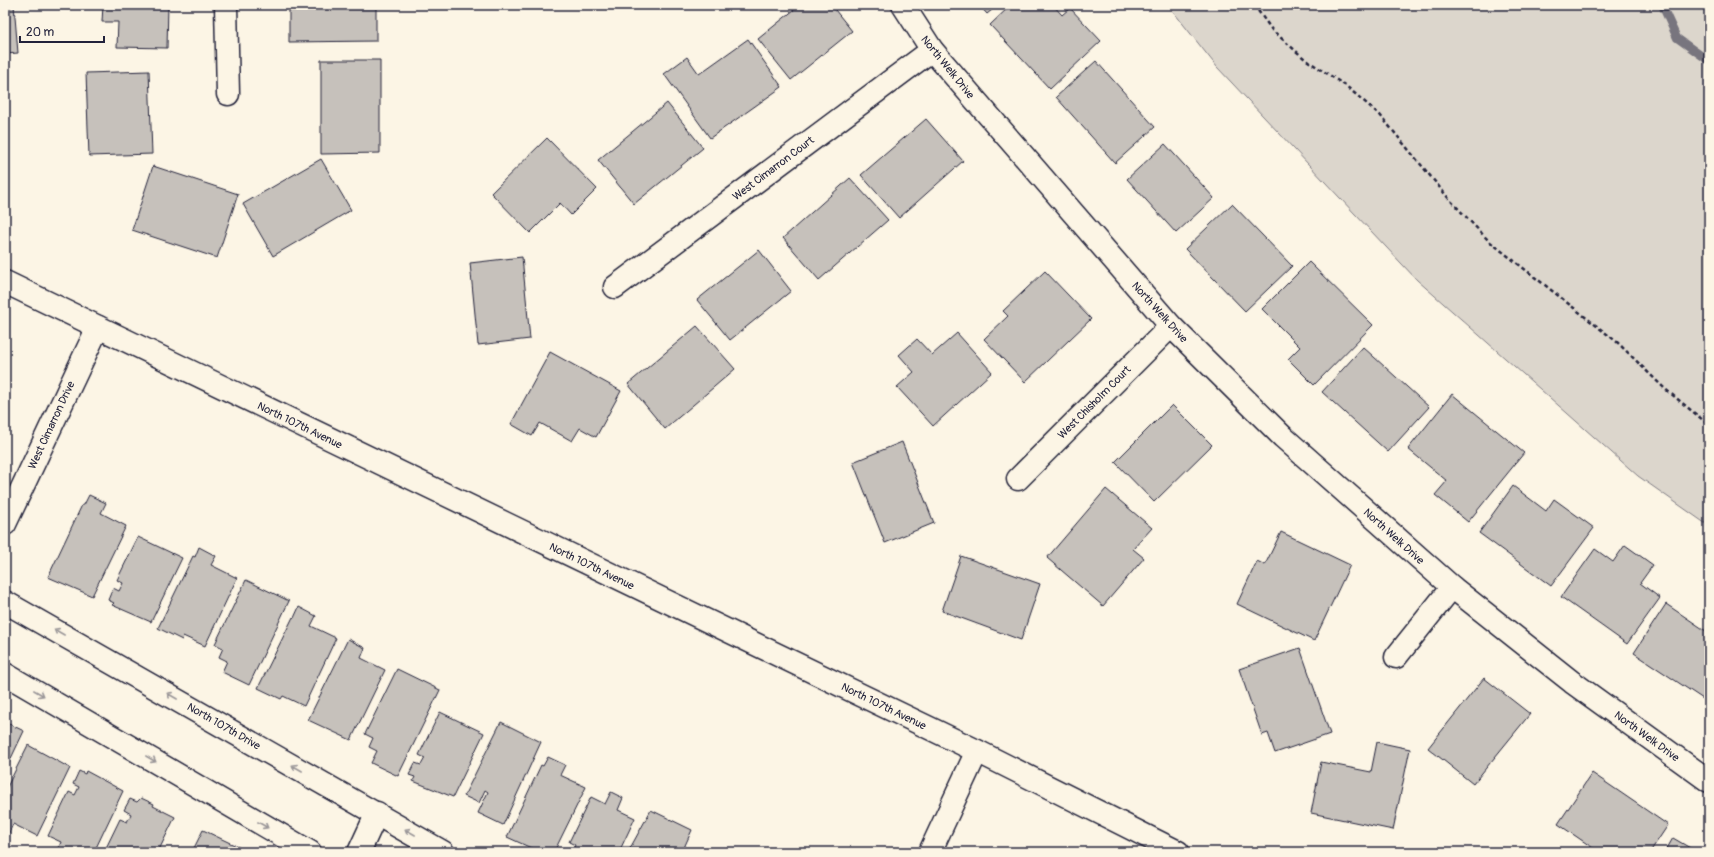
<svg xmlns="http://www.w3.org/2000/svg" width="1714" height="857" viewBox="0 0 1714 857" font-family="Pangolin,sans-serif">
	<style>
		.green { fill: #dcd6cc; stroke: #7f7c84 }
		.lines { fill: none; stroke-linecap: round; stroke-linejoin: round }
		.stream { stroke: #78757e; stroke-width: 8 }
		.building { fill: #c6c1bb; stroke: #22223b }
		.minor-casing { stroke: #22223b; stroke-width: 25 }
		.secondary-casing { stroke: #22223b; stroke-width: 25 }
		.path { stroke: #22223b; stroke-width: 2.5; stroke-dasharray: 4 3; stroke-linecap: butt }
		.minor { stroke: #fcf5e5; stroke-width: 22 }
		.secondary { stroke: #fcf5e5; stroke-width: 22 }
		.oneway { stroke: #9a9698 }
		.labels { text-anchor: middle; stroke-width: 4; stroke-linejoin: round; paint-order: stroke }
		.street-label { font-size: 11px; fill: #22223b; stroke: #fcf5e5 }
	</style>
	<rect width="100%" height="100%" fill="#fcf5e5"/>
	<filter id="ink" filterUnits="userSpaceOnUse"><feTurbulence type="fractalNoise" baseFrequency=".025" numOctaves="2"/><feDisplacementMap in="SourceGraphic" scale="8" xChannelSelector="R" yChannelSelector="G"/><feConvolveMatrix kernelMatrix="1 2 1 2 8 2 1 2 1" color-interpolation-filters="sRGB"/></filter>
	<g filter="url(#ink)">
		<!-- green -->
		<polygon class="green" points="1168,5 1709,5 1709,526 1638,476 1417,280 1217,67"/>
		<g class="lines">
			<!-- stream -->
			<polyline class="stream" points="1662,5 1677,38 1709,61"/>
		</g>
		<!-- building -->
		<g class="building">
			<polygon points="5,5 14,5 18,53 5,54"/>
			<polygon points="103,5 168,5 167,48 117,47 118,22 102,22"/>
			<polygon points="289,5 376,5 376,41 289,42"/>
			<polygon points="800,5 831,5 852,31 791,80 758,39"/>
			<polygon points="979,5 998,5 987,14"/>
			<polygon points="1011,5 1053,5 1062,15 1070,8 1101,41 1050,89 990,25"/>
			<polygon points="748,39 782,87 710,138 664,74 687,57 699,74"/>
			<polygon points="321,60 380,60 380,153 321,154"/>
			<polygon points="1096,61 1155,127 1115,163 1056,97"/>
			<polygon points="149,71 152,154 89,156 86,73"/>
			<polygon points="667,103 703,148 634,204 598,160"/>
			<polygon points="926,119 963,161 899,218 861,175"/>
			<polygon points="547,138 597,189 571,215 560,203 530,233 491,193"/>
			<polygon points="1165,144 1214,198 1176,233 1127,179"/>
			<polygon points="321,159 351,210 273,256 243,204"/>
			<polygon points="153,166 238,194 217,258 132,230"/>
			<polygon points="850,178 888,220 819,280 783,238"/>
			<polygon points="1232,204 1292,266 1245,311 1185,249"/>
			<polygon points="759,250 791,291 730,340 697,300"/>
			<polygon points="522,257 530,339 478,345 470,263"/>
			<polygon points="1309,262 1373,325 1314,385 1288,359 1300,347 1262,309"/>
			<polygon points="1045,271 1091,319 1025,382 984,339 1008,316 1003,311"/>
			<polygon points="697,326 735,369 665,429 628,384"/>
			<polygon points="957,333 992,372 933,426 897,387 914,372 899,355 917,339 932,355"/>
			<polygon points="1363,347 1429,407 1388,452 1322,392"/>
			<polygon points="550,352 621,391 596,437 580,428 572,441 540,423 532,436 511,424"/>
			<polygon points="1452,394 1524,453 1468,522 1435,495 1447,481 1408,449"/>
			<polygon points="1172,405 1212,445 1154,502 1115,462"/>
			<polygon points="902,442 934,523 885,543 853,462"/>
			<polygon points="1513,486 1546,511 1554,499 1594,528 1551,586 1479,533"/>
			<polygon points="1106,489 1152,528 1133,549 1144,558 1103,606 1047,558"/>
			<polygon points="89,495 106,503 101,513 126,526 92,596 48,577 82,505 84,505"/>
			<polygon points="1281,532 1350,565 1314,641 1237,604 1257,561 1265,565"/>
			<polygon points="138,537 182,558 151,622 112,605 114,603 108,600 113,588 119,591 123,583 117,580"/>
			<polygon points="1625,545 1653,565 1640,583 1660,598 1627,644 1561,597 1595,549 1613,562"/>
			<polygon points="199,547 216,556 211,565 237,578 205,646 183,636 182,640 158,628 193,556 195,557"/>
			<polygon points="961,556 1040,584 1021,640 942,611"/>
			<polygon points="246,580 289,601 249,685 222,672 227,661 219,657 223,648 215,644"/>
			<polygon points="1666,604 1709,633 1709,703 1634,653"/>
			<polygon points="299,607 316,616 311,626 336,638 304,706 283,696 281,699 258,688 293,617 294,618"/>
			<polygon points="348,639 365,648 361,658 385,670 351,740 308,720"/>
			<polygon points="1300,648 1330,734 1275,753 1268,733 1262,735 1239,669"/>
			<polygon points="397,669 440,690 398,776 371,763 377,751 369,747 373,738 365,734"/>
			<polygon points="1484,678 1530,714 1473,784 1428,748"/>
			<polygon points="440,712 484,733 453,797 413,781 415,777 409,775 415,763 421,765 425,758 419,755"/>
			<polygon points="5,722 24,731 5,771"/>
			<polygon points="501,722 541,742 503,825 478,813 488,792 485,790 479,803 464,796"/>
			<polygon points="1377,742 1410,749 1393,830 1311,813 1321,762 1371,772"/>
			<polygon points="28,745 70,768 37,836 13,824 8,835 5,834 5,791"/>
			<polygon points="548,757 565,765 560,775 586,787 554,852 540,852 507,837 541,765 543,766"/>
			<polygon points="79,771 85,774 86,771 123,791 94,852 57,852 61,842 48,836 69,792 75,795 79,787 73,784"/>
			<polygon points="1592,773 1668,825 1650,852 1595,852 1596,850 1558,824"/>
			<polygon points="611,792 623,798 618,810 635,818 619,852 572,852 575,845 569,842 591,797 605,804"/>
			<polygon points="141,798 154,804 153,806 175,817 158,852 104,852 120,819 127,822 131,814 124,810 130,799 137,802"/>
			<polygon points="651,810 692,830 682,852 628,852"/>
			<polygon points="203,830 249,852 192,852"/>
			<polygon points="1673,838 1697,852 1665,852"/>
		</g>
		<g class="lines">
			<defs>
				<g id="minor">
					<polyline points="226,5 228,94"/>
					<polyline points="903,5 932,50 1171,326 1283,437 1452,587"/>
					<polyline points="615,287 932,50"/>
					<polyline points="1018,479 1171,326"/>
					<polyline points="5,524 98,327"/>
					<polyline points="5,602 443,852"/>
					<polyline points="1396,657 1452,587 1572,682 1709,781"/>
					<polyline points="5,674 310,852"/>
					<polyline points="359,852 377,813"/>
					<polyline points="930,852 977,751"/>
				</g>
				<polyline id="secondary" points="5,282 977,751 1178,852"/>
			</defs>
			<!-- minor casing -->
			<use href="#minor" class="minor-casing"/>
			<!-- secondary casing -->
			<use href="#secondary" class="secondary-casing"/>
			<!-- path -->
			<polyline class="path" points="1254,5 1272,30 1305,59 1346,86 1380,115 1450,200 1489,241 1617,342 1664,388 1709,425"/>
			<!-- minor -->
			<use href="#minor" class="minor"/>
			<!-- secondary -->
			<use href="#secondary" class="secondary"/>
		</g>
		<!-- one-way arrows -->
		<defs><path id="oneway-shaft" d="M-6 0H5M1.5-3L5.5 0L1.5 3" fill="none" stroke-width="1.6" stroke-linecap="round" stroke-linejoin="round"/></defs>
		<g class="oneway">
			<use href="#oneway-shaft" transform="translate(59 632) rotate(-150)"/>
			<use href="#oneway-shaft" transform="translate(39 693) rotate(30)"/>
			<use href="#oneway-shaft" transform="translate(172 696) rotate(-150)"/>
			<use href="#oneway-shaft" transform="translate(151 759) rotate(30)"/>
			<use href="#oneway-shaft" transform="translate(297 768) rotate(-150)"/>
			<use href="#oneway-shaft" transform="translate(263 825) rotate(30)"/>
			<use href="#oneway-shaft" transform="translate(410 832) rotate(-150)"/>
		</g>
	</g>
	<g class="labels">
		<!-- street labels -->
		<g class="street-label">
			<text transform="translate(948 67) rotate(51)" y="4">North Welk Drive</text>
			<text transform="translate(773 168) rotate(-37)" y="4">West Cimarron Court</text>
			<text transform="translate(1160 312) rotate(48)" y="4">North Welk Drive</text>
			<text transform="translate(1094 402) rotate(-45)" y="4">West Chisholm Court</text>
			<text transform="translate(51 425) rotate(-65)" y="4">West Cimarron Drive</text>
			<text transform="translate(300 425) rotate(26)" y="4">North 107th Avenue</text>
			<text transform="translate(1394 536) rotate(42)" y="4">North Welk Drive</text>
			<text transform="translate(592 566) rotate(26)" y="4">North 107th Avenue</text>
			<text transform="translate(884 706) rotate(26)" y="4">North 107th Avenue</text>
			<text transform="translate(224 726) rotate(30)" y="4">North 107th Drive</text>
			<text transform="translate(1647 736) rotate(36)" y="4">North Welk Drive</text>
		</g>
	</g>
	<!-- margin -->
	<rect width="1714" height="857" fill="none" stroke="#fcf5e5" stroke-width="20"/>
	<rect x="10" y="10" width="1694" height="837" fill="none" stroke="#22223b" stroke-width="1.5" filter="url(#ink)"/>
	<!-- scale -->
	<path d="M20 36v6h84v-6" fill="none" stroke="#22223b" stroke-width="2"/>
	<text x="26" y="36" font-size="12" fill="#22223b" stroke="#fcf5e5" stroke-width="3" paint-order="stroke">20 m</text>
</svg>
